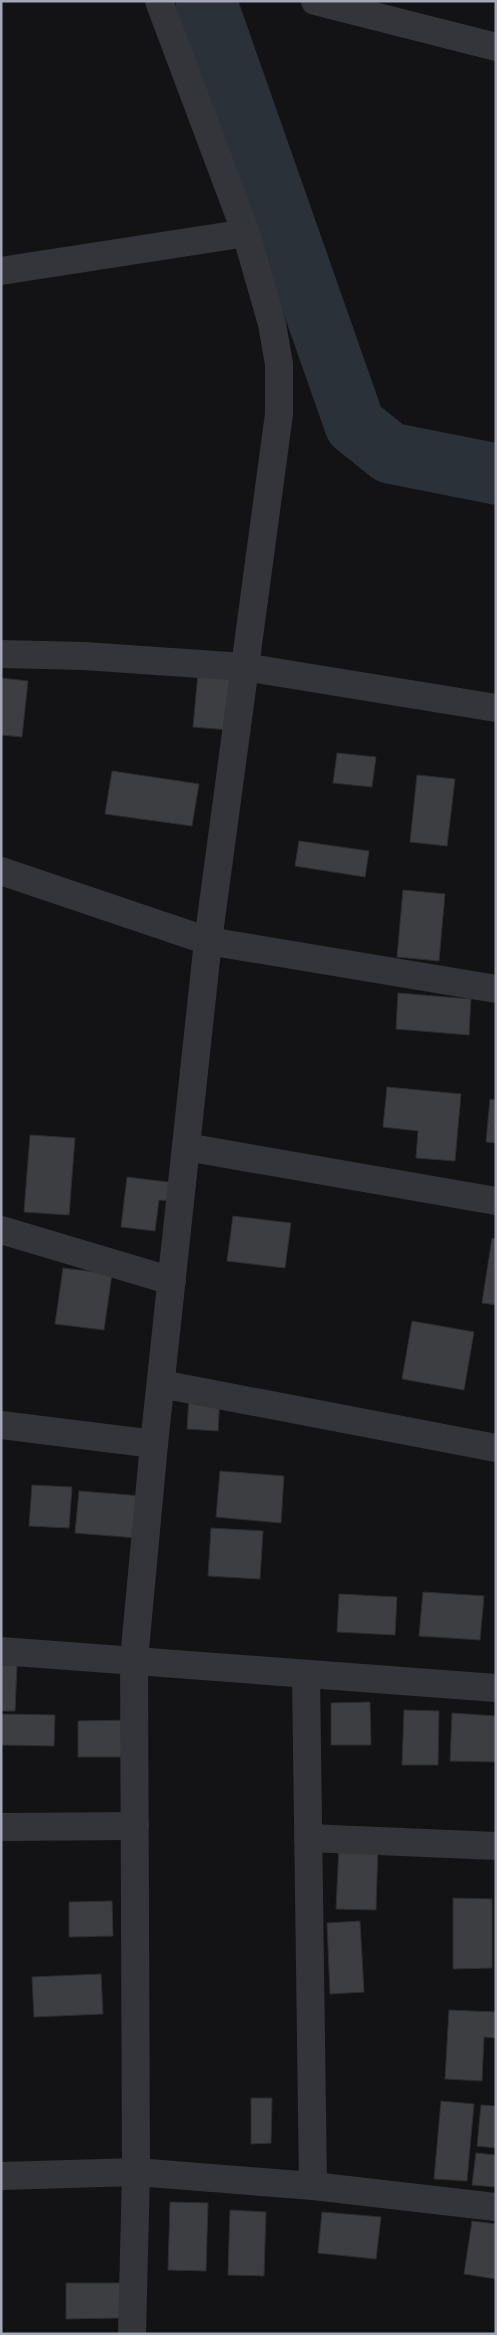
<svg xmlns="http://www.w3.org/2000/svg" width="497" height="2335" viewBox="0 0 497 2335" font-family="'PT Sans',sans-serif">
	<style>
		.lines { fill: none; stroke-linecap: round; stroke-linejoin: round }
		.river { stroke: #2a3138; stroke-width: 61 }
		.building { fill: #3d3e42; stroke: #2d2d31 }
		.street { stroke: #34353a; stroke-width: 28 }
	</style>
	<rect width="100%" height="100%" fill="#131315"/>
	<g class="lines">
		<!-- river -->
		<polyline class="river" points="206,1 355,425 390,453 496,474"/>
	</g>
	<!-- building -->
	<g class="building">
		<polygon points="198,674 235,677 230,730 193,727"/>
		<polygon points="1,678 28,681 22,737 1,735"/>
		<polygon points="337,753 376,757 372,787 333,783"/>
		<polygon points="112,771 199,784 192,826 105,814"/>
		<polygon points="417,775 455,779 447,846 410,842"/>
		<polygon points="299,841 369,851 365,877 295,866"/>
		<polygon points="403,890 445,894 439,961 397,957"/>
		<polygon points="398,993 471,999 469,1035 396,1029"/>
		<polygon points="387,1087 461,1094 455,1161 416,1158 418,1131 383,1127"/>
		<polygon points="490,1099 496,1100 496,1143 486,1142"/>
		<polygon points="30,1135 75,1138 69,1215 24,1212"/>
		<polygon points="127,1177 176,1183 174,1201 159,1200 155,1231 121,1227"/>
		<polygon points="233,1216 291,1223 285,1268 227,1261"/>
		<polygon points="492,1238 496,1239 496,1305 482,1303"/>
		<polygon points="63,1268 112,1274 104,1330 55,1324"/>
		<polygon points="412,1321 474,1332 464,1390 402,1379"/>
		<polygon points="189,1396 220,1397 218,1431 187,1429"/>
		<polygon points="220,1471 284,1476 281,1523 216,1517"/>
		<polygon points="32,1485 72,1487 69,1528 29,1526"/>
		<polygon points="79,1491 142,1496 137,1538 75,1533"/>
		<polygon points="211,1528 263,1531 260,1579 208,1576"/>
		<polygon points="423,1592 484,1596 480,1640 419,1636"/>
		<polygon points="339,1594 397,1597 395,1635 337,1632"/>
		<polygon points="1,1665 17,1665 15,1711 1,1711"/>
		<polygon points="370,1702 371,1745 331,1745 331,1703"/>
		<polygon points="404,1710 439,1711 438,1765 402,1765"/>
		<polygon points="452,1713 496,1716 496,1762 450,1761"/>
		<polygon points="1,1714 55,1715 54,1746 1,1745"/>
		<polygon points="130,1720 130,1757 78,1757 78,1721"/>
		<polygon points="339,1846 378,1847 376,1910 336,1909"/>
		<polygon points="453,1898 492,1899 492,1968 453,1969"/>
		<polygon points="112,1901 113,1936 69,1937 69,1902"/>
		<polygon points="360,1921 364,1992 330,1994 327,1923"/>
		<polygon points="101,1974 103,2014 34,2017 32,1977"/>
		<polygon points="449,2010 496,2012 496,2038 484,2037 482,2081 445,2079"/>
		<polygon points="251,2098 272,2098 271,2143 251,2144"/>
		<polygon points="441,2101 474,2104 467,2181 434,2179"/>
		<polygon points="481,2105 496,2106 496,2148 477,2146"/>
		<polygon points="476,2153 496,2155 496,2187 472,2185"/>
		<polygon points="170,2202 208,2203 206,2271 168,2270"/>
		<polygon points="230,2210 266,2212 264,2276 228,2275"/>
		<polygon points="322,2212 381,2217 376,2259 318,2253"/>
		<polygon points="472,2221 496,2224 496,2279 464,2274"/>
		<polygon points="66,2283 120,2283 119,2318 66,2319"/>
	</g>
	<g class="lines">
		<!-- street -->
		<g class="street">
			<polyline points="315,1 496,47"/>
			<polyline points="1,271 246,233"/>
			<polyline points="1,654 84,656 244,667 496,708"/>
			<polyline points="1,871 208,941 496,989"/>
			<polyline points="186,1147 496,1201"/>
			<polyline points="1,1230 172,1281"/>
			<polyline points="161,1384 496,1448"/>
			<polyline points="1,1425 154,1444"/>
			<polyline points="1,1651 496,1688"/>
			<polyline points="306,1675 313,2186"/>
			<polyline points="1,1827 135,1826"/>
			<polyline points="308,1838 496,1846"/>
			<polyline points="1,2176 136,2172 313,2186 496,2207"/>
			<polyline points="132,2334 136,2172 134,1660 154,1444 208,941 279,414 279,364 272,324 246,233 159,1"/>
		</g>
	</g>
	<!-- border -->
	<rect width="497" height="2335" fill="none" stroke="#a5a9b5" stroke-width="5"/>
</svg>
